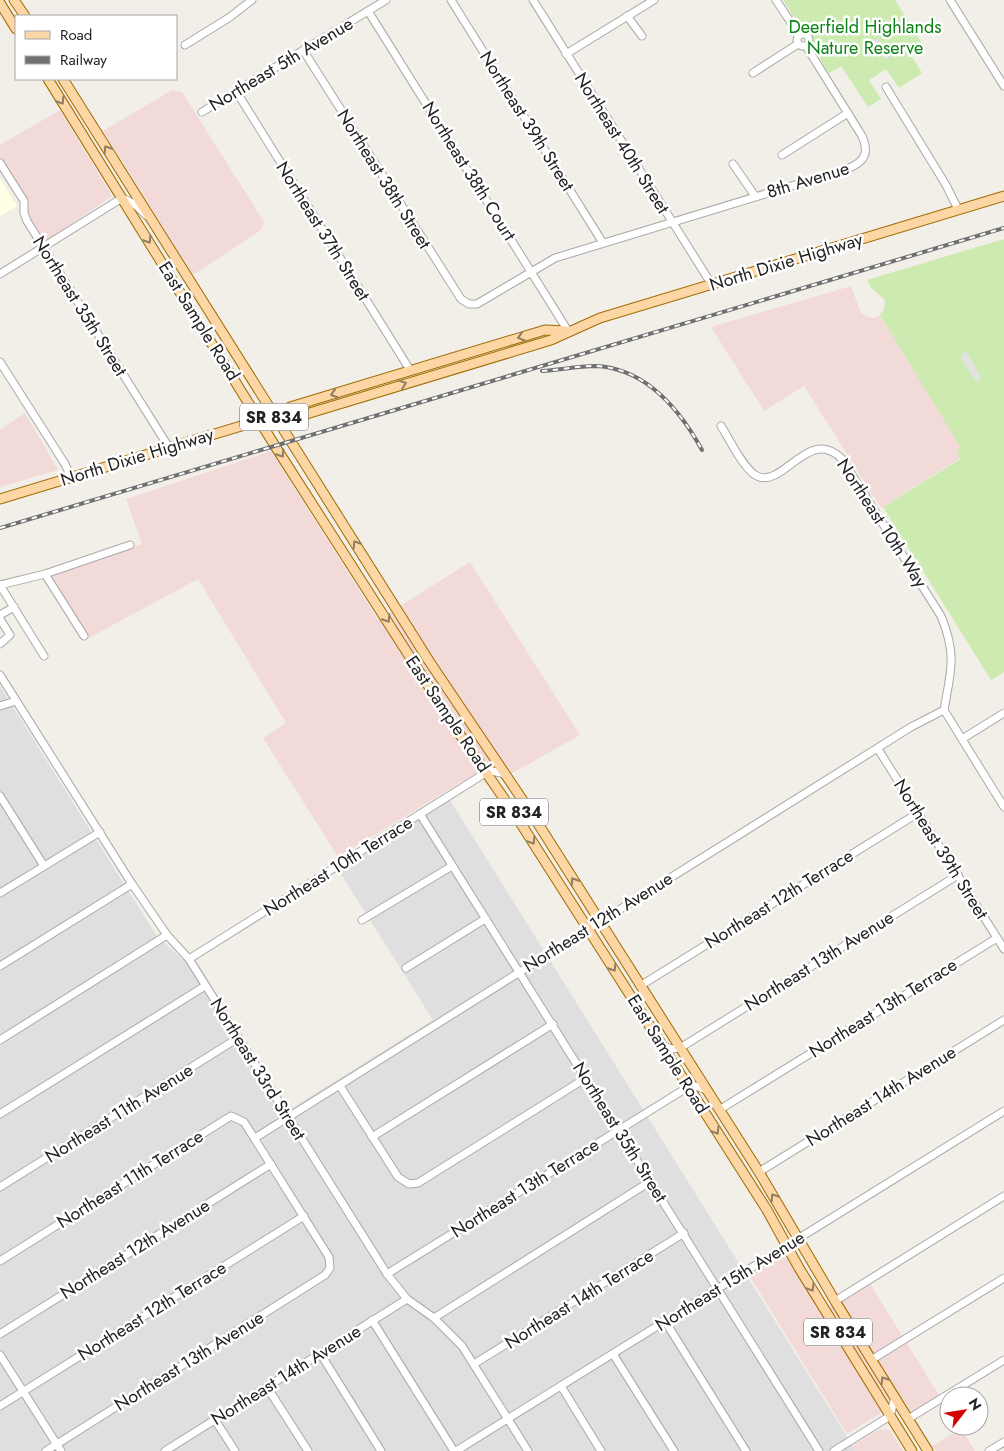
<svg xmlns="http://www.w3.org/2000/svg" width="1004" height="1451" viewBox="0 0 1004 1451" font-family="Jost,sans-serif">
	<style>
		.residential { fill: #e0dfdf }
		.commercial { fill: #f2dad9 }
		.education { fill: #ffffe5 }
		.grass { fill: #cdebb0 }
		.parking { fill: #e2e2e2 }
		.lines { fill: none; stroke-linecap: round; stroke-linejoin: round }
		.minor-casing { stroke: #a9a9a9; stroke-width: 9 }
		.major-casing { stroke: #a06b00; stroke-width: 11 }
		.minor { stroke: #fff; stroke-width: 7 }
		.major { stroke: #fcd6a4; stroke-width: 9 }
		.rail-casing { stroke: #707070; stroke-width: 4 }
		.rail { stroke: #fff; stroke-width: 2; stroke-dasharray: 5.5; stroke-linecap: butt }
		.oneway { stroke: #8f7c63 }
		.labels { text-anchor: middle; stroke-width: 5; stroke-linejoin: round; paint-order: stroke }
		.shield { fill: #fff; stroke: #646464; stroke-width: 1 }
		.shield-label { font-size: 16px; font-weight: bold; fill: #222 }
		.park-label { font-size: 18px; fill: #0c8416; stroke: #fff }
		.street-label { font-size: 18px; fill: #222; stroke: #fff }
	</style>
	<rect width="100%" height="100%" fill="#f2efe9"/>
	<!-- residential -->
	<polygon class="residential" points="0,686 156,935 183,960 197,962 289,1110 433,1020 339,871 450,800 856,1451 0,1451"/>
	<!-- commercial -->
	<g class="commercial">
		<polygon points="172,90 182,92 264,222 261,230 193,275 103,131"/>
		<polygon points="60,110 112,196 45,242 28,215 28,201 0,158 0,145"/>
		<polygon points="851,286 861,313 868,317 874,318 880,315 962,448 957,451 960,458 881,508 804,386 764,411 711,327"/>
		<polygon points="25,413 58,470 0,487 0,430"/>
		<polygon points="271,451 378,620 470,562 580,735 511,774 473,775 338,857 263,738 286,723 198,579 85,640 50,575 142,544 126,499"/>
		<polygon points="785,1250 822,1312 869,1282 940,1397 912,1413 903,1399 847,1434 747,1272"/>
		<polygon points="880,1429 890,1430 903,1451 856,1451 853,1445"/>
		<polygon points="961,1429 975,1451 936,1451 932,1446"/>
	</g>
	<!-- education -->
	<polygon class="education" points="0,178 17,206 0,216"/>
	<!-- grass -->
	<g class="grass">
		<polygon points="783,0 895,0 923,45 910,54 922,73 899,88 886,69 869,80 881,99 868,107 841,66 829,73"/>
		<polygon points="1004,239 1004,672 991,680 883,507 960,459 956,451 961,448 880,315 884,309 885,300 871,288 867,280"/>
	</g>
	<!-- parking -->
	<g class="parking">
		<polygon points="878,38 889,57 885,60 873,41"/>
		<polygon points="965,350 981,377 977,383 961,358"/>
	</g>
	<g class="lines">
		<defs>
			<g id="minor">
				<polyline points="451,0 603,243"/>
				<polyline points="533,0 712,285"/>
				<polyline points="776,0 799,35"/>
				<polyline points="950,0 1004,86"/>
				<polyline points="368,11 568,331"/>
				<polyline points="627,16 642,36"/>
				<circle cx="803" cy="40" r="6"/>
				<polyline points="185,45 230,17 252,0"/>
				<path d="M 303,50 L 461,299 L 469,304 L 477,304 L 555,258 L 847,169 C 864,162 870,154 862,136 L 806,46"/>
				<polyline points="566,54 654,0"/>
				<polyline points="753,73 798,44"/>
				<polyline points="886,87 946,185 958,209"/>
				<polyline points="236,91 410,370"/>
				<polyline points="202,112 386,0"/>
				<polyline points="782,155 848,113"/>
				<polyline points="0,163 24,201 24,213 27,221 168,446"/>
				<polyline points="733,164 755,196"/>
				<polyline points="0,274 122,198 133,203 147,216"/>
				<polyline points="0,362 65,464 71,477"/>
				<path d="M 721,426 C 729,438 744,470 757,476 C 783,489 809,425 842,459 L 941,616 C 957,655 951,670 944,710"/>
				<polyline points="45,574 84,636"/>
				<polyline points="0,585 45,574 130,545"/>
				<polyline points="0,585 44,656"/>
				<polyline points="0,615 14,607"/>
				<polyline points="0,619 10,635 0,644"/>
				<polyline points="0,675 132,884 167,935 189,959 387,1274 407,1299 434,1318 462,1346 528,1451"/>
				<polyline points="0,706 16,701"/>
				<polyline points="944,710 1004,807"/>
				<polyline points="962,739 1004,713"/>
				<polyline points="878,749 1004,949"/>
				<polyline points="0,796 44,866"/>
				<polyline points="420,814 819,1451"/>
				<polyline points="0,893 100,832"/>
				<polyline points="362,920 452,866"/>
				<polyline points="189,959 487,772 492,771 505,774"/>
				<polyline points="0,966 132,884"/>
				<polyline points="406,968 485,919"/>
				<polyline points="640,986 918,813"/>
				<polyline points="0,1040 167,935"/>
				<polyline points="662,1045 671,1049 680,1048 958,875"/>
				<polyline points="340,1086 398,1177 409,1184 418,1183 586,1078"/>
				<polyline points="719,1110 997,938"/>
				<polyline points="0,1114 205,986"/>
				<polyline points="372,1137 553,1024"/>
				<polyline points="255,1138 911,727 944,710"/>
				<polyline points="759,1172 1004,1020"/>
				<polyline points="0,1187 238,1038"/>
				<polyline points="0,1261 231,1116 244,1122 329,1257 330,1268 325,1275 46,1451"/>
				<polyline points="387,1274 688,1087 696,1086 706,1090"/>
				<polyline points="835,1301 1004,1196"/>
				<polyline points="434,1318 651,1181"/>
				<polyline points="372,1320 454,1451"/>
				<polyline points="665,1321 746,1451"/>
				<polyline points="0,1334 271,1164"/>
				<polyline points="320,1353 381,1451"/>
				<polyline points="613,1354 674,1451"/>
				<polyline points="0,1355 61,1451"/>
				<polyline points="871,1360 1004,1278"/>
				<polyline points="474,1364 684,1233"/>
				<polyline points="561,1386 601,1451"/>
				<polyline points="267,1387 308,1451"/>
				<polyline points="0,1406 304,1216"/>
				<polyline points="908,1419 1004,1360"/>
				<polyline points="215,1420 235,1451"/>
				<polyline points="165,1451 407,1299"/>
				<polyline points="456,1451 1004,1111"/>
				<polyline points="834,1451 890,1416 895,1397"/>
				<polyline points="989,1451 1004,1442"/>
			</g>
			<g id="major">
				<polyline points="14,0 25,16"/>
				<polyline points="0,3 16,29"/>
				<polyline points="48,79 275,446 456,729 516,816 767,1210 799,1268 912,1451"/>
				<polyline points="63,79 429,661 530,811 759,1172 835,1301 928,1451"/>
				<polyline points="274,416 291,418 303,415 551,340 600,318 1004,196"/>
				<polyline points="0,499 274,416 290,407 545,330 566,331"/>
			</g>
		</defs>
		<!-- minor casing -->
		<use href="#minor" class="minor-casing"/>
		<!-- major casing -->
		<use href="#major" class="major-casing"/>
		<!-- minor -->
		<use href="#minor" class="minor"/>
		<!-- major -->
		<use href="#major" class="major"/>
		<defs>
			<g id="rail">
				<path d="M 542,371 C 559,370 578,366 595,366 C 646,368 680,410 702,450"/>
				<polyline points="0,528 1004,228"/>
			</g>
		</defs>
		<!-- rail casing -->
		<use href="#rail" class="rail-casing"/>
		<!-- rail -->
		<use href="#rail" class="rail"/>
	</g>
	<!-- one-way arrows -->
	<defs><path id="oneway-chevron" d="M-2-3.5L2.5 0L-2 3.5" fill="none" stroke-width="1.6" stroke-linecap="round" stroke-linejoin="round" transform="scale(1.25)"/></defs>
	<g class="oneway">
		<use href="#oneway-chevron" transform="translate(61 101) rotate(58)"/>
		<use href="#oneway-chevron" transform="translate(107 149) rotate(-122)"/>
		<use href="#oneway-chevron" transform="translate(148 240) rotate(58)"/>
		<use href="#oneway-chevron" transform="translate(521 337) rotate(164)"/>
		<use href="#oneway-chevron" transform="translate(403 384) rotate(-19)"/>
		<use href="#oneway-chevron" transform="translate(334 394) rotate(163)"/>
		<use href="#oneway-chevron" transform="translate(281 454) rotate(57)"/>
		<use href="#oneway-chevron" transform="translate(356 544) rotate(-122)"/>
		<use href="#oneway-chevron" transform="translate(387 619) rotate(58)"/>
		<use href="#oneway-chevron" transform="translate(532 841) rotate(58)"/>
		<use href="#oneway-chevron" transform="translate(574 881) rotate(-122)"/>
		<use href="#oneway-chevron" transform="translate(613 968) rotate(58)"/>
		<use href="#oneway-chevron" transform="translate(716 1131) rotate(58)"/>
		<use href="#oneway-chevron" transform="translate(774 1197) rotate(-122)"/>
		<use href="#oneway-chevron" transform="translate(811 1288) rotate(59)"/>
		<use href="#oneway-chevron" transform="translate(884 1380) rotate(-122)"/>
	</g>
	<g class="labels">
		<!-- shield labels -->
		<g class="shield">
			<rect x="240" y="403.5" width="68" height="27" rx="4"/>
			<rect x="480" y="798.5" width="68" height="27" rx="4"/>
			<rect x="804" y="1318.5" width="68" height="27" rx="4"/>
		</g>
		<g class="shield-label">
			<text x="274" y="423">SR 834</text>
			<text x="514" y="818">SR 834</text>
			<text x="838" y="1338">SR 834</text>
		</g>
		<!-- park labels -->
		<g class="park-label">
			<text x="865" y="33">Deerfield Highlands<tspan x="865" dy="21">Nature Reserve</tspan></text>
		</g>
		<!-- street labels -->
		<g class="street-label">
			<text transform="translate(281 64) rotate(-31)" y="6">Northeast 5th Avenue</text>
			<text transform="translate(527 121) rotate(58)" y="6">Northeast 39th Street</text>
			<text transform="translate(622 143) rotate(58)" y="6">Northeast 40th Street</text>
			<text transform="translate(469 171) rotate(58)" y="6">Northeast 38th Court</text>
			<text transform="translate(384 179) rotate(58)" y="6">Northeast 38th Street</text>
			<text transform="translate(808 180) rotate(-17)" y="6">8th Avenue</text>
			<text transform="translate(323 231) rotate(58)" y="6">Northeast 37th Street</text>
			<text transform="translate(786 262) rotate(-17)" y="6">North Dixie Highway</text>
			<text transform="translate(80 306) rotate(58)" y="6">Northeast 35th Street</text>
			<text transform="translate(199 321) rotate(58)" y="6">East Sample Road</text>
			<text transform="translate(137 457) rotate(-17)" y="6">North Dixie Highway</text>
			<text transform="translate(882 523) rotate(57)" y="6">Northeast 10th Way</text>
			<text transform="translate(448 714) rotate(56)" y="6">East Sample Road</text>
			<text transform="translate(941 849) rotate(58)" y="6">Northeast 39th Street</text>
			<text transform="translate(338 866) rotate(-32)" y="6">Northeast 10th Terrace</text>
			<text transform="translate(779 899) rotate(-32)" y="6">Northeast 12th Terrace</text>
			<text transform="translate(598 922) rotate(-32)" y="6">Northeast 12th Avenue</text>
			<text transform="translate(819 961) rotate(-32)" y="6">Northeast 13th Avenue</text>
			<text transform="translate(883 1008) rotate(-32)" y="6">Northeast 13th Terrace</text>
			<text transform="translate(668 1054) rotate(58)" y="6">East Sample Road</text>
			<text transform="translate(258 1069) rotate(58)" y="6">Northeast 33rd Street</text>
			<text transform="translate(881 1096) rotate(-32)" y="6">Northeast 14th Avenue</text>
			<text transform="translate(119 1113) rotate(-32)" y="6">Northeast 11th Avenue</text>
			<text transform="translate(620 1132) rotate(58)" y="6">Northeast 35th Street</text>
			<text transform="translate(130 1179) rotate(-32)" y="6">Northeast 11th Terrace</text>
			<text transform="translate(525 1188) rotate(-32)" y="6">Northeast 13th Terrace</text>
			<text transform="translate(135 1249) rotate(-32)" y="6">Northeast 12th Avenue</text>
			<text transform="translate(730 1281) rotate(-32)" y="6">Northeast 15th Avenue</text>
			<text transform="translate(579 1299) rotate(-32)" y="6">Northeast 14th Terrace</text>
			<text transform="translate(152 1311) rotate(-32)" y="6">Northeast 12th Terrace</text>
			<text transform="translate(189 1361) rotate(-32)" y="6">Northeast 13th Avenue</text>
			<text transform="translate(286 1375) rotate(-32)" y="6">Northeast 14th Avenue</text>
		</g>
	</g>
	<!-- legend -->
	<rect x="15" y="15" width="162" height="65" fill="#ffffff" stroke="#a7a7a7"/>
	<rect x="25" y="31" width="25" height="8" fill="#fcd6a4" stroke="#a7a7a7"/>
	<text x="60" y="40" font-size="15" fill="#222222">Road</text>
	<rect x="25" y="56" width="25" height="8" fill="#707070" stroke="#a7a7a7"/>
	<text x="60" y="65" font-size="15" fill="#222222">Railway</text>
	<!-- north arrow -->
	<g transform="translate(964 1411) rotate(59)"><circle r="24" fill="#ffffff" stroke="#a7a7a7"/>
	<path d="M0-4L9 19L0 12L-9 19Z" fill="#d40000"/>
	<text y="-8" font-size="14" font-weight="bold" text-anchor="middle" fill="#222222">N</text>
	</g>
</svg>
